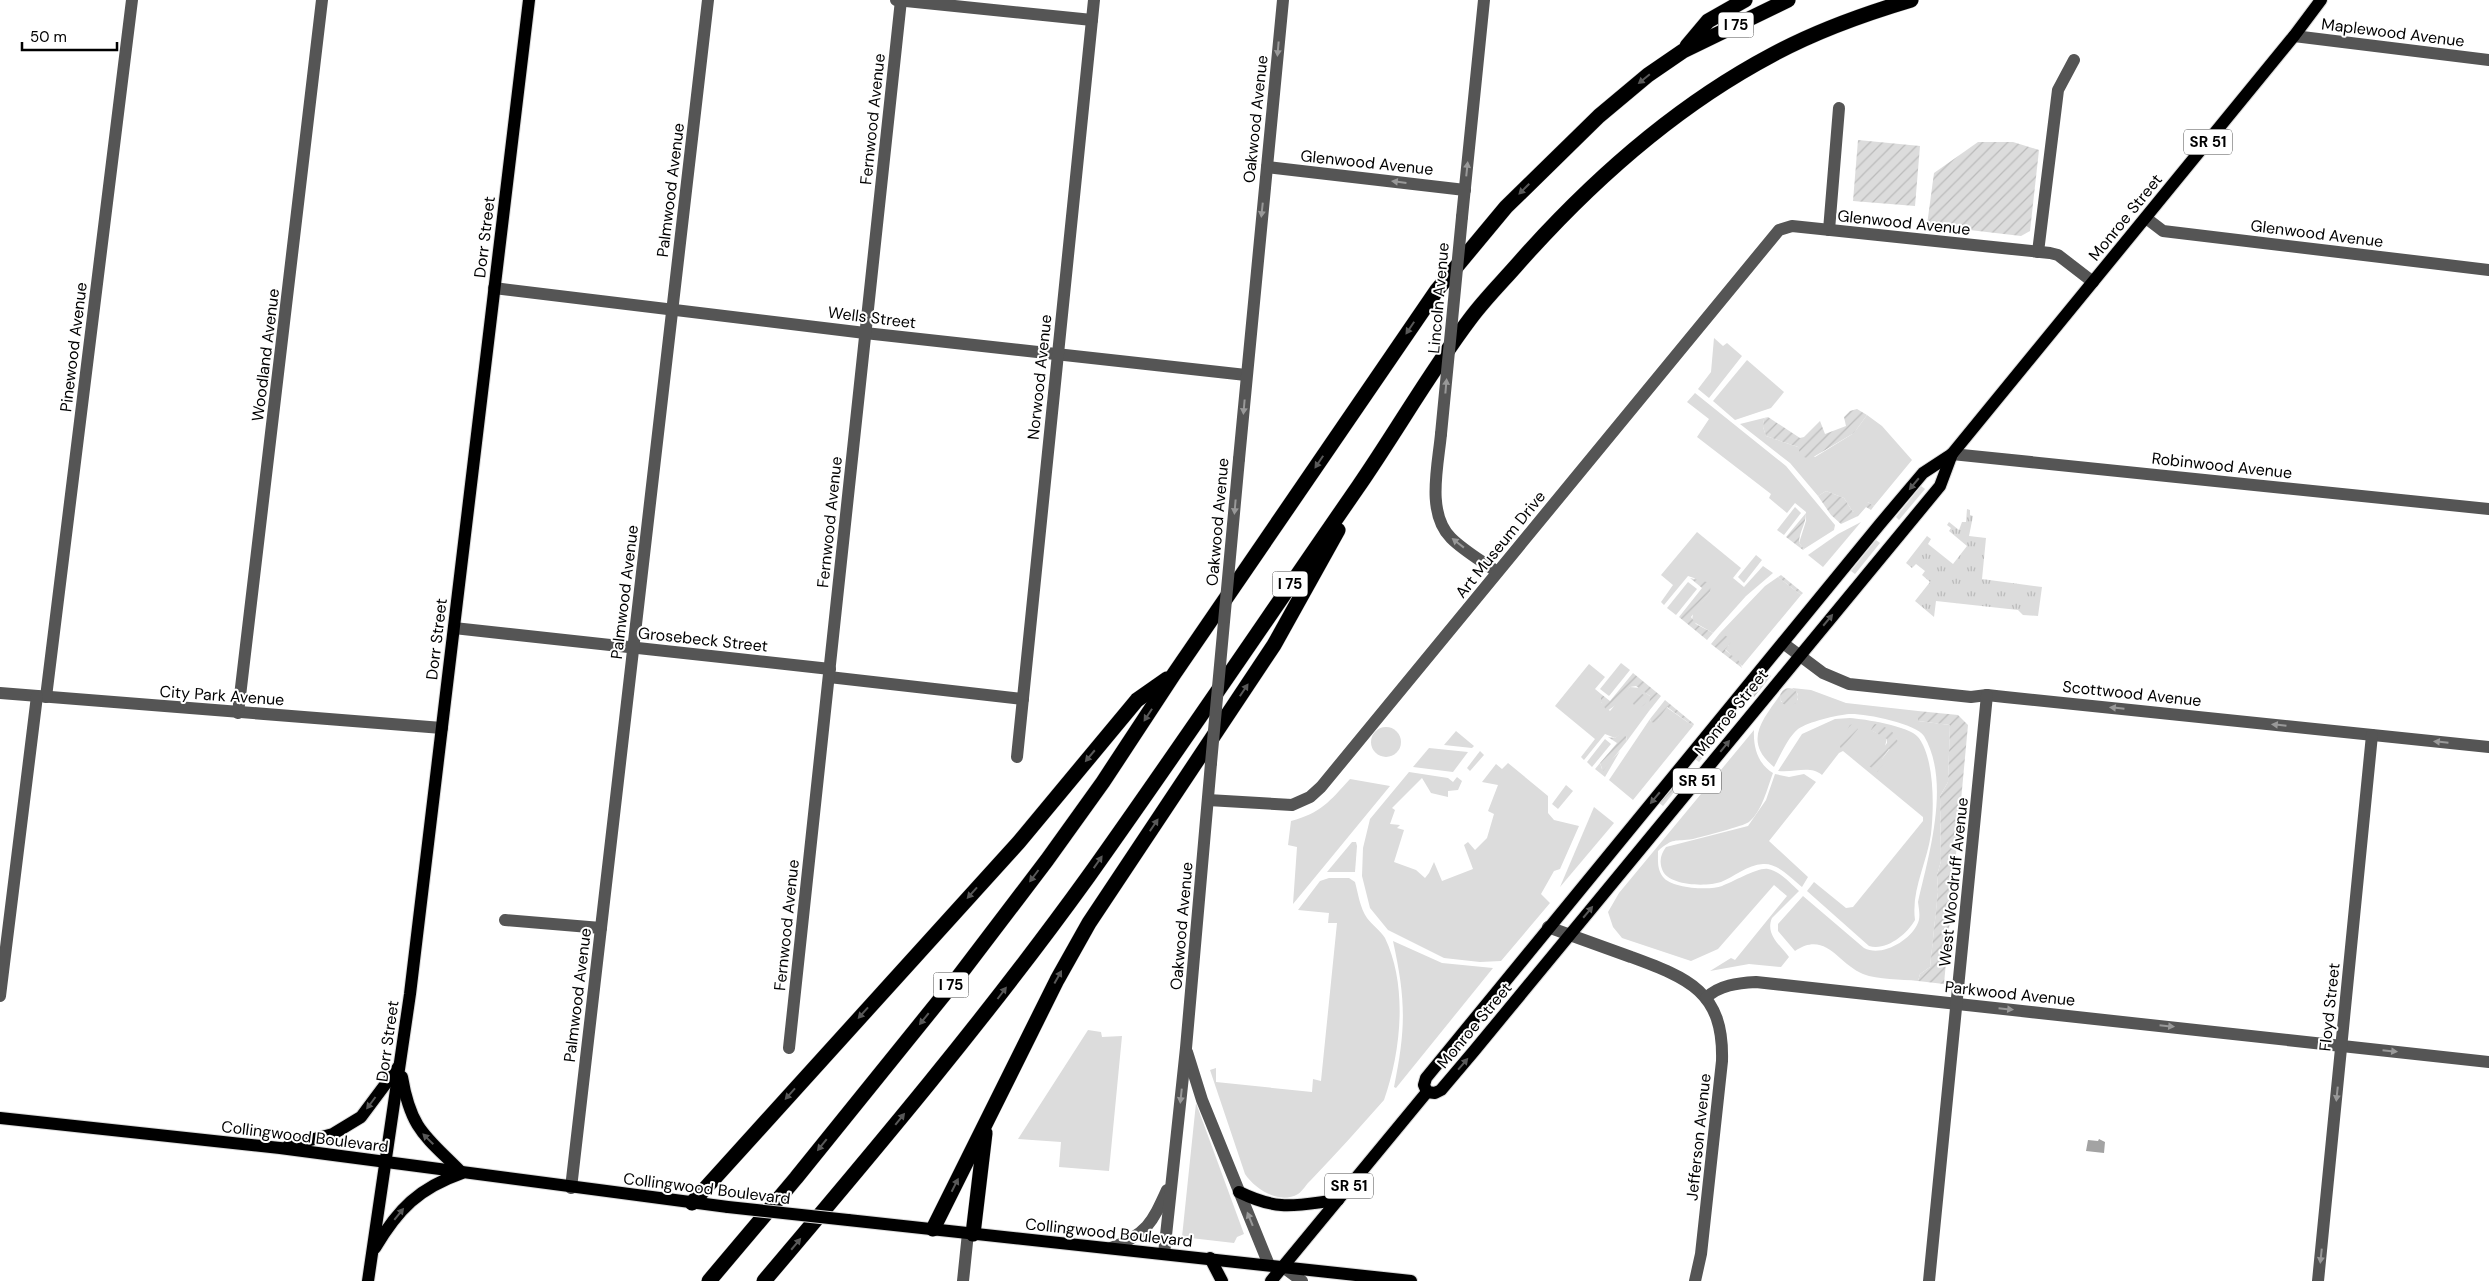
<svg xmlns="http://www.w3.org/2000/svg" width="2489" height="1281" viewBox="0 0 2489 1281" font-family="'DM Sans',sans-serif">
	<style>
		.grass { fill: #dcdcdc; fill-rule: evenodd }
		.park { fill: url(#park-tufts) }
		.garden { fill: url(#garden-furrows) }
		.water { fill: #a3a3a3 }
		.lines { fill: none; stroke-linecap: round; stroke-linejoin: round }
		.major-casing { stroke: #dbdbdb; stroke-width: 14 }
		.highway-casing { stroke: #dbdbdb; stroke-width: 16 }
		.minor { stroke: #555; stroke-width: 12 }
		.major { stroke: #000; stroke-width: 12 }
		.highway { stroke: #000; stroke-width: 15 }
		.major-bridge-casing { stroke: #dbdbdb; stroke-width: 14; stroke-linecap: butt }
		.minor-bridge { stroke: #555; stroke-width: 12 }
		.major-bridge { stroke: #000; stroke-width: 12 }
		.oneway { fill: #999 }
		.oneway2 { fill: #595959 }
		.labels { text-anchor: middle; stroke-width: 4; stroke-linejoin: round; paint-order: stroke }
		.shield { fill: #fff; stroke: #4c4c4c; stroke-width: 1 }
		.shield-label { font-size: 15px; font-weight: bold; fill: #000 }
		.street-label { font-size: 16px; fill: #000; stroke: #fff }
	</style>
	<defs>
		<pattern id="park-tufts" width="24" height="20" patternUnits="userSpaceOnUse" patternTransform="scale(1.25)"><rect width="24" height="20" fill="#dcdcdc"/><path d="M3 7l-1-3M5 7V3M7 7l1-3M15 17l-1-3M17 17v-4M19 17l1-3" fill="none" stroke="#bbb"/></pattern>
		<pattern id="garden-furrows" width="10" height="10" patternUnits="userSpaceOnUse" patternTransform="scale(1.25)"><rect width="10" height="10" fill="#dcdcdc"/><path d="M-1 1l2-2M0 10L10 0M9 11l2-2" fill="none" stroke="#bbb"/></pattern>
	</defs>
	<rect width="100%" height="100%" fill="#fff"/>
	<!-- grass -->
	<g class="grass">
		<polygon points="1714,338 1723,346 1727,343 1742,356 1709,398 1698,389 1711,372"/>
		<polygon points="1747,360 1784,392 1771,408 1735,420 1713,401"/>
		<polygon points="1695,393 1786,466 1835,525 1834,530 1804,549 1799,543 1806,521 1806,512 1795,503 1787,513 1769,498 1771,494 1697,437 1709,419 1687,402"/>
		<polygon points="1867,415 1882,426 1912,460 1874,506 1868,502 1853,512 1844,498 1826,491 1818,496 1790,463 1740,424 1768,417 1764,419 1763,427 1766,436 1798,447 1815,457 1854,433"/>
		<polygon points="1921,486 1925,489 1899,520 1896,517"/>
		<polygon points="1795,507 1801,513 1784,535 1777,530"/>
		<polygon points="1861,522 1823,567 1808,555 1838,534"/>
		<polygon points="1697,532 1741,568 1733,578 1744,587 1763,566 1773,573 1746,596 1713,633 1692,621 1693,613 1710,592 1694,578 1688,576 1664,605 1661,602 1673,585 1661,575"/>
		<polygon points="1876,540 1880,543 1855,574 1851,571"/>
		<polygon points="1756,555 1762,560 1744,583 1738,577"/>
		<polygon points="1778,577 1801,595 1742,666 1725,649 1729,645 1720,633 1765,586"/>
		<polygon points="1688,582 1697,589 1676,615 1667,608"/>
		<polygon points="1621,663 1630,670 1609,696 1600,689"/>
		<polygon points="1589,664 1605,677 1595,689 1601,694 1601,702 1610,711 1630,687 1640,688 1652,698 1649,711 1627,741 1626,736 1622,733 1615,738 1605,734 1584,760 1581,757 1595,739 1555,706"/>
		<path d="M 1792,688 L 1811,690 L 1846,703 L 1918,711 L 1918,721 L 1950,725 L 1948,782 L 1940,796 L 1941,861 L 1937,875 L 1938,892 L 1930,967 L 1920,974 L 1918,981 C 1901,979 1878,980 1863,974 C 1838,964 1826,930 1795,951 L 1778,931 L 1778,924 L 1803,896 L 1864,948 C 1881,957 1908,942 1917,925 C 1921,918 1919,910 1918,902 C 1929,854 1951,782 1924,736 C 1916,723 1863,713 1849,714 C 1837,715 1808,722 1798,729 C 1788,737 1780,756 1774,767 C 1743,741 1762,721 1780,695 L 1781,702 L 1798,700 L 1798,694 Z"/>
		<polygon points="1666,707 1693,726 1633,800 1609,780 1650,719 1651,722 1658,720"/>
		<path d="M 1850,718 C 1864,719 1909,726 1918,737 C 1935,758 1934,809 1931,834 C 1927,863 1911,890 1915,920 C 1907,934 1887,951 1869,946 L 1807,891 L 1814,882 L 1846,908 L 1853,907 L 1923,821 L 1923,817 L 1843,751 L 1839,753 L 1822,775 C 1810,765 1794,773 1778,771 L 1802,734 L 1835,719 ZM 1871,730 L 1897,739 L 1882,759 L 1887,738 Z"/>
		<circle cx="1386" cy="742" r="15"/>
		<path d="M 1754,730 C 1753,747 1758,764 1773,773 C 1767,789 1762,811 1749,822 C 1744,826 1701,837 1693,839 C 1674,842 1674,837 1658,851 C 1658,861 1657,869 1663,877 C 1671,888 1709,891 1722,886 C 1733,882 1758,867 1768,869 C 1780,871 1791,884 1799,891 L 1772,918 C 1765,934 1780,945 1789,957 L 1781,967 L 1749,964 L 1710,971 L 1731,958 L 1735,960 L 1787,896 L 1774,885 L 1718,949 L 1691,961 L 1622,938 L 1613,927 L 1608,912 L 1619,893 Z"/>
		<polygon points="1456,731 1474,746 1472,748 1444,745"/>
		<polygon points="1605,739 1611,744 1592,767 1587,762"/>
		<polygon points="1429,748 1468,752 1453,772 1413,767"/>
		<polygon points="1480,751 1484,755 1470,771 1467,768"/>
		<polygon points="1620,751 1605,777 1595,769 1600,763 1602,769"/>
		<polygon points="1508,763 1548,796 1548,813 1554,820 1579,826 1560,869 1554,871 1541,894 1550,903 1501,961 1480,962 1444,958 1388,930 1370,908 1362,876 1363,848 1370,819 1409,772 1448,778 1453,782 1457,777 1462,781 1458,790 1448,791 1448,797 1431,793 1422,778 1392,808 1395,810 1390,824 1400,825 1397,828 1404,830 1394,862 1416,870 1425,878 1429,873 1434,862 1442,881 1473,869 1464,845 1468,842 1475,850 1487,838 1494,814 1488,811 1498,785 1482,782 1496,764 1502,769"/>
		<path d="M 1775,774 L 1789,777 L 1804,774 L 1816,782 L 1769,841 L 1808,877 L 1802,887 C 1791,878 1778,863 1763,864 C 1747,865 1734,877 1721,882 C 1706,887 1667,886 1662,869 C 1659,860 1661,854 1666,847 L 1748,826 L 1766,800 Z"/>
		<path d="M 1350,779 L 1390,786 L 1293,904 L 1297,847 L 1288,845 L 1291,821 C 1321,813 1330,801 1350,779 Z"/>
		<polygon points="1566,785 1573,791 1558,809 1552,804"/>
		<polygon points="1594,807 1614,823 1560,887"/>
		<polygon points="1352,842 1356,842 1357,846 1355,872 1327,872"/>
		<path d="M 1329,878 L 1349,878 L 1355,882 C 1358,893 1360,908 1367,918 C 1372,925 1381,931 1385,938 C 1408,986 1401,1052 1384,1100 C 1360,1127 1336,1154 1311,1180 C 1306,1184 1303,1191 1298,1194 C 1279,1205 1255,1189 1245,1174 L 1210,1070 L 1216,1068 L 1216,1082 L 1312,1092 L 1313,1079 L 1321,1081 L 1337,923 L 1328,923 L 1329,913 L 1298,910 L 1320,881 Z"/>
		<path d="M 1393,941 L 1442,963 L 1493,968 L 1396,1088 L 1394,1087 C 1406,1028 1406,1000 1393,941 Z"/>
		<polygon points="1088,1030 1101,1032 1102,1037 1122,1036 1109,1171 1059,1167 1061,1142 1018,1139"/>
		<polygon points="1196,1103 1244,1234 1237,1237 1234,1243 1182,1237"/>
	</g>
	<!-- park -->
	<polygon class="park" points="1967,509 1970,510 1970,515 1973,516 1969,536 1986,538 1982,579 2042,587 2038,616 2023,615 2018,610 1936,601 1934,617 1915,601 1930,582 1922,575 1925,571 1916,564 1912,568 1906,563 1927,536 1931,539 1928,544 1953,564 1967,546 1949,531 1951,528 1947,525 1949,522 1959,530 1962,522 1966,522"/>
	<!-- garden -->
	<g class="garden">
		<polygon points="1858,140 1920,146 1915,206 1853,201"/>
		<polygon points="1978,142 2013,142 2039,150 2030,231 2021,236 1927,225 1934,173"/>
		<polygon points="1857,409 1867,415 1854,433 1810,459 1801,456 1798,447 1766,436 1763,427 1764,419 1768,417 1800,438 1804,437 1820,421 1825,434 1846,426 1844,417 1850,411"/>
		<polygon points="1826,491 1844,498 1853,512 1862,503 1868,502 1874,506 1871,510 1866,507 1858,516 1841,524 1831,515 1818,496"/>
		<path d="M 1806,513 C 1806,524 1799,532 1799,543 L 1804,549 L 1803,550 L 1786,537 Z"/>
		<polygon points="1781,575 1803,593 1801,595 1778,577"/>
		<polygon points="1690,578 1711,583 1710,592 1691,617 1696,624 1713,633 1707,640 1679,617 1702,588"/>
		<polygon points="1720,633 1730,638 1731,642 1725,650 1739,661 1742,668 1711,644"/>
		<polygon points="1767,672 1771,676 1754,697 1750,694"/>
		<polygon points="1633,673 1661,696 1649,711 1650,696 1636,686 1630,687 1619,703 1607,711 1601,702 1601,694 1610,701"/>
		<circle cx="1789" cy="697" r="9"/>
		<circle cx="1639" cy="700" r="7"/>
		<polygon points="1665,700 1694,724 1693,726 1667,707 1656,723 1651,722 1650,719"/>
		<polygon points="1918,711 1958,715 1968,725 1944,984 1918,981 1920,974 1930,967 1938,892 1937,875 1941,861 1940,796 1948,782 1950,725 1918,721"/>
		<polygon points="1854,724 1858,729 1841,749 1839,744 1850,725"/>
		<path d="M 1874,724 C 1889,727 1897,732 1899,748 L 1889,749 L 1882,759 L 1885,762 L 1877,772 L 1869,766 L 1887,743 L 1887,739 L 1871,730 Z"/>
		<polygon points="1722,725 1726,728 1699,762 1695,759"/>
		<polygon points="1622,732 1625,733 1627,741 1603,771 1600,763 1617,743 1608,737 1615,738"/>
		<polygon points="1687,769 1690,772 1663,806 1659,803"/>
	</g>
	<!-- water -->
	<polygon class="water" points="2099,1139 2105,1142 2104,1153 2086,1151 2088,1140 2098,1141"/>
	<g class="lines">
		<defs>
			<g id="major">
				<polyline points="1427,1092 1435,1093 1441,1090 1474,1051 1940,486 1952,454 2294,36 2321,0"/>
				<polyline points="1427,1092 1424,1085 1426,1078 1880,524 1923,473 1952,454"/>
				<polyline points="0,1118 280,1148 728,1207"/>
				<polyline points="288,1146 333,1134 361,1117 399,1066"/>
				<path d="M 1239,1192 C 1280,1212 1296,1205 1338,1200"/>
				<polyline points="848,1220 1411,1281"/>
				<path d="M 375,1248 C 398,1209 419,1188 462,1173 C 427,1137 411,1131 402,1077"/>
				<polyline points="1210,1258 1222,1281"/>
				<polyline points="368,1281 410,994 529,0"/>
				<polyline points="1271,1281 1427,1092"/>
			</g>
			<g id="highway">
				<polyline points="1687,46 1708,21 1745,0"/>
				<polyline points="692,1203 1019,842 1137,700 1167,679"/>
				<polyline points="933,1229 1057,980 1089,923 1274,645 1338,530"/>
				<polyline points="973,1234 985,1133"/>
				<polyline points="709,1281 796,1178 955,981 1047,860 1103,782 1174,674 1437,290 1506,207 1599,116 1648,75 1683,51 1788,0"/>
				<path d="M 764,1281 C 876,1149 987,1017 1088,877 C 1180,748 1268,617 1358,487 C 1396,432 1430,372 1470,319 C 1484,300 1501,283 1516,266 C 1589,183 1674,107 1772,55 C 1816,31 1864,14 1911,0"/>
			</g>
		</defs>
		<!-- major casing -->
		<use href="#major" class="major-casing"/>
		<!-- highway casing -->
		<use href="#highway" class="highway-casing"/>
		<!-- minor -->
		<g class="minor">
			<polyline points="896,0 1092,20"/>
			<polyline points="2294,36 2489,60"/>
			<polyline points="1267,167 1465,190"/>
			<polyline points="1462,217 1484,0"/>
			<polyline points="2146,218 2163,231 2489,270"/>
			<polyline points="1829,230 1839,108"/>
			<polyline points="2038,252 2058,90 2074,60"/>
			<polyline points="494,288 865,333 1246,375"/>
			<path d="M 1441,434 C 1438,466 1426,513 1451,538 C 1464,551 1482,561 1497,572"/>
			<polyline points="1952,454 2489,509"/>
			<polyline points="1239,459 1283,0"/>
			<polyline points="454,628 830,669"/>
			<polyline points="1783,643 1823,673 1849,684 1971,697 1987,695 2005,697 2489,747"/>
			<polyline points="829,677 1023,699"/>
			<polyline points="0,693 442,728"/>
			<polyline points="46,697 132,0"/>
			<polyline points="238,713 322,0"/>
			<polyline points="1017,757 1094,0"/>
			<polyline points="1208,800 1292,805 1310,797 1321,787 1779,230 1792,226 2050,253 2058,255 2093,282"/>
			<polyline points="505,920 601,928"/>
			<path d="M 1548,927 C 1576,937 1603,947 1631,957 C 1688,978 1724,991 1722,1061 L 1701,1254 L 1695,1281"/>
			<polyline points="0,996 37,696"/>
			<path d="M 1706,998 C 1719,985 1738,983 1756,982 L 2489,1062"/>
			<polyline points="789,1048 901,0"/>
			<polyline points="1187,1052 1202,1100 1269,1265"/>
			<polyline points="571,1188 708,0"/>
			<path d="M 1111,1248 C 1147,1234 1152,1223 1167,1190"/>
			<polyline points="1164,1254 1186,1048 1211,763"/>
			<polyline points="1283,1267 1302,1281"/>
			<polyline points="963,1281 968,1233"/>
			<polyline points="1929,1281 1987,695"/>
			<polyline points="2318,1281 2372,735"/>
		</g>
		<!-- major -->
		<use href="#major" class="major"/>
		<!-- highway -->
		<use href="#highway" class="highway"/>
		<defs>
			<polyline id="major-bridge" points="728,1207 848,1220"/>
		</defs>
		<!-- major-bridge casing -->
		<use href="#major-bridge" class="major-bridge-casing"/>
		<!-- minor-bridge -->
		<g class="minor-bridge">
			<polyline points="1441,434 1462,217"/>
			<polyline points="1211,763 1239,459"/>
		</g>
		<!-- major-bridge -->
		<use href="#major-bridge" class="major-bridge"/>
	</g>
	<!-- one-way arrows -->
	<defs><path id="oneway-solid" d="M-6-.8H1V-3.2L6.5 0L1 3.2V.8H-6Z" transform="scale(1.25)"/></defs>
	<g class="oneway">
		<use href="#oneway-solid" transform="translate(1278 49) rotate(95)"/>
		<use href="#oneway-solid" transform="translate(1467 169) rotate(-84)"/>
		<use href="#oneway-solid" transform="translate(1399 182) rotate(-173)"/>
		<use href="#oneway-solid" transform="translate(1262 210) rotate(96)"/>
		<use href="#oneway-solid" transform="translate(1446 386) rotate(-85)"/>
		<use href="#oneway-solid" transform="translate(1244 407) rotate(95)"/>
		<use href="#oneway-solid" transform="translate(1235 507) rotate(95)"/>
		<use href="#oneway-solid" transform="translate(1458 543) rotate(-142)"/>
		<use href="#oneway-solid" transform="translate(2117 708) rotate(-174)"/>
		<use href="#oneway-solid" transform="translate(2279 725) rotate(-174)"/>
		<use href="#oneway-solid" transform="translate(2441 742) rotate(-174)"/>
		<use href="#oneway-solid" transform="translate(2006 1009) rotate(6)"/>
		<use href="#oneway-solid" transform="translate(2167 1026) rotate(6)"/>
		<use href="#oneway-solid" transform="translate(2390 1051) rotate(6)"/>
		<use href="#oneway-solid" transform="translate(2337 1094) rotate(96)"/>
		<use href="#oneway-solid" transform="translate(1181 1096) rotate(96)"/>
		<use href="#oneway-solid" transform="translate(1250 1219) rotate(-112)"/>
		<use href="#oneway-solid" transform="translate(2321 1256) rotate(96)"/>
	</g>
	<g class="oneway2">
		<use href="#oneway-solid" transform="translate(1644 79) rotate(141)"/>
		<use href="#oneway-solid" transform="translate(1524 189) rotate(135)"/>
		<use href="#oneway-solid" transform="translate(1410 328) rotate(124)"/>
		<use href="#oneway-solid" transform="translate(1319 462) rotate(124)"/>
		<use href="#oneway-solid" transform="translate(1914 484) rotate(130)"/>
		<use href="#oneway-solid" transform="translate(1828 620) rotate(-50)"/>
		<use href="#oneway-solid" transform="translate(1244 690) rotate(-56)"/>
		<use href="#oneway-solid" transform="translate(1148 715) rotate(123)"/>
		<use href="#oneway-solid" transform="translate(1725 746) rotate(-51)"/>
		<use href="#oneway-solid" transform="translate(1090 756) rotate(130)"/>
		<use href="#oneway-solid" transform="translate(1655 798) rotate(130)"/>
		<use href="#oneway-solid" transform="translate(1154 825) rotate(-56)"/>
		<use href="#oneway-solid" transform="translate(1098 862) rotate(-55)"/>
		<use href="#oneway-solid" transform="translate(1034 876) rotate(127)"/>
		<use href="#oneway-solid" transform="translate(972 893) rotate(132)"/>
		<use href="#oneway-solid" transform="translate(1588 912) rotate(-50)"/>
		<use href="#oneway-solid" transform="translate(1058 977) rotate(-61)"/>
		<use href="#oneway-solid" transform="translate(1002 993) rotate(-53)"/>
		<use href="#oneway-solid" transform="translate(863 1013) rotate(132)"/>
		<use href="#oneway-solid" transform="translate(924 1019) rotate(129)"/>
		<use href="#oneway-solid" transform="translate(1463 1064) rotate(-49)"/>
		<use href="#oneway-solid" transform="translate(790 1094) rotate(132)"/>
		<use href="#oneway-solid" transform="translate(371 1103) rotate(127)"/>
		<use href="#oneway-solid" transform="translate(900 1119) rotate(-51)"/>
		<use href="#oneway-solid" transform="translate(428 1139) rotate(-135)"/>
		<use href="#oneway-solid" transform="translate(822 1145) rotate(129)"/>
		<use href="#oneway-solid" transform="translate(955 1185) rotate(-63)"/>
		<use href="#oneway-solid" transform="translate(399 1214) rotate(-51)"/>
		<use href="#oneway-solid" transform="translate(796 1244) rotate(-50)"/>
	</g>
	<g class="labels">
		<!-- shield labels -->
		<g class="shield">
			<rect x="1718.5" y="12.5" width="35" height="25" rx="4"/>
			<rect x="2184" y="129.5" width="48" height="25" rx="4"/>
			<rect x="1272.5" y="571.5" width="35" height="25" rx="4"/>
			<rect x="1673" y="768.5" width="48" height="25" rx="4"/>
			<rect x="933.5" y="972.5" width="35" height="25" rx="4"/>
			<rect x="1325" y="1173.5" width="48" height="25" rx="4"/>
		</g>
		<g class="shield-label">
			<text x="1736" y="30">I 75</text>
			<text x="2208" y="147">SR 51</text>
			<text x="1290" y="589">I 75</text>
			<text x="1697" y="786">SR 51</text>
			<text x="951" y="990">I 75</text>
			<text x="1349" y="1191">SR 51</text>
		</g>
		<!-- street labels -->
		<g class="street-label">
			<text transform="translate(2393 32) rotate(7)" y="6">Maplewood Avenue</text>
			<text transform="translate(872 119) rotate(-84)" y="6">Fernwood Avenue</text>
			<text transform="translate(1255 119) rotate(-84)" y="6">Oakwood Avenue</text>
			<text transform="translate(1367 162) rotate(6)" y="6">Glenwood Avenue</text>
			<text transform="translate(670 190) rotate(-83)" y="6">Palmwood Avenue</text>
			<text transform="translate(2125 217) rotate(-51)" y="6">Monroe Street</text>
			<text transform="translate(1904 222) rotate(6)" y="6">Glenwood Avenue</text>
			<text transform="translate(2317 233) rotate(7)" y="6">Glenwood Avenue</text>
			<text transform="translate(484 237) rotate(-83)" y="6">Dorr Street</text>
			<text transform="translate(1438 298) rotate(-85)" y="6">Lincoln Avenue</text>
			<text transform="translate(872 317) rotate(7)" y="6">Wells Street</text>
			<text transform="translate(73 347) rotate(-83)" y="6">Pinewood Avenue</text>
			<text transform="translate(265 355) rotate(-83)" y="6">Woodland Avenue</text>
			<text transform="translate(1039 377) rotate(-84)" y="6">Norwood Avenue</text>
			<text transform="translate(2222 465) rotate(6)" y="6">Robinwood Avenue</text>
			<text transform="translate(829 522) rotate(-84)" y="6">Fernwood Avenue</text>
			<text transform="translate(1217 522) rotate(-85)" y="6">Oakwood Avenue</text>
			<text transform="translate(1500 544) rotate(-51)" y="6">Art Museum Drive</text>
			<text transform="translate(624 592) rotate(-83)" y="6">Palmwood Avenue</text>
			<text transform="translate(436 639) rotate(-83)" y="6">Dorr Street</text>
			<text transform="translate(703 639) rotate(6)" y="6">Grosebeck Street</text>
			<text transform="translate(2132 693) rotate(6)" y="6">Scottwood Avenue</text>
			<text transform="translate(222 695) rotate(4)" y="6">City Park Avenue</text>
			<text transform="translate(1731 712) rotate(-51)" y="6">Monroe Street</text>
			<text transform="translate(1953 882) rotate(-84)" y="6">West Woodruff Avenue</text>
			<text transform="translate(786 925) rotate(-84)" y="6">Fernwood Avenue</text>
			<text transform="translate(1181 926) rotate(-85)" y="6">Oakwood Avenue</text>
			<text transform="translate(2010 993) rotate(6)" y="6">Parkwood Avenue</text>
			<text transform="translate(577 995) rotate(-83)" y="6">Palmwood Avenue</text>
			<text transform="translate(2329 1007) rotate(-84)" y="6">Floyd Street</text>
			<text transform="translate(1474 1025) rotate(-50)" y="6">Monroe Street</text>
			<text transform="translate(387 1041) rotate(-82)" y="6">Dorr Street</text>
			<text transform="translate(305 1136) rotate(7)" y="6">Collingwood Boulevard</text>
			<text transform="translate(1698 1137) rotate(-84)" y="6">Jefferson Avenue</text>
			<text transform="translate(707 1188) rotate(7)" y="6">Collingwood Boulevard</text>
			<text transform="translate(1109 1232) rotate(6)" y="6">Collingwood Boulevard</text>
		</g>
	</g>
	<!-- scale -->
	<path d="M22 42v8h95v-8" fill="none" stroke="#000000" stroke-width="2.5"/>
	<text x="30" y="42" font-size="15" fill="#000000" stroke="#ffffff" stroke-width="4" paint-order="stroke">50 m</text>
</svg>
